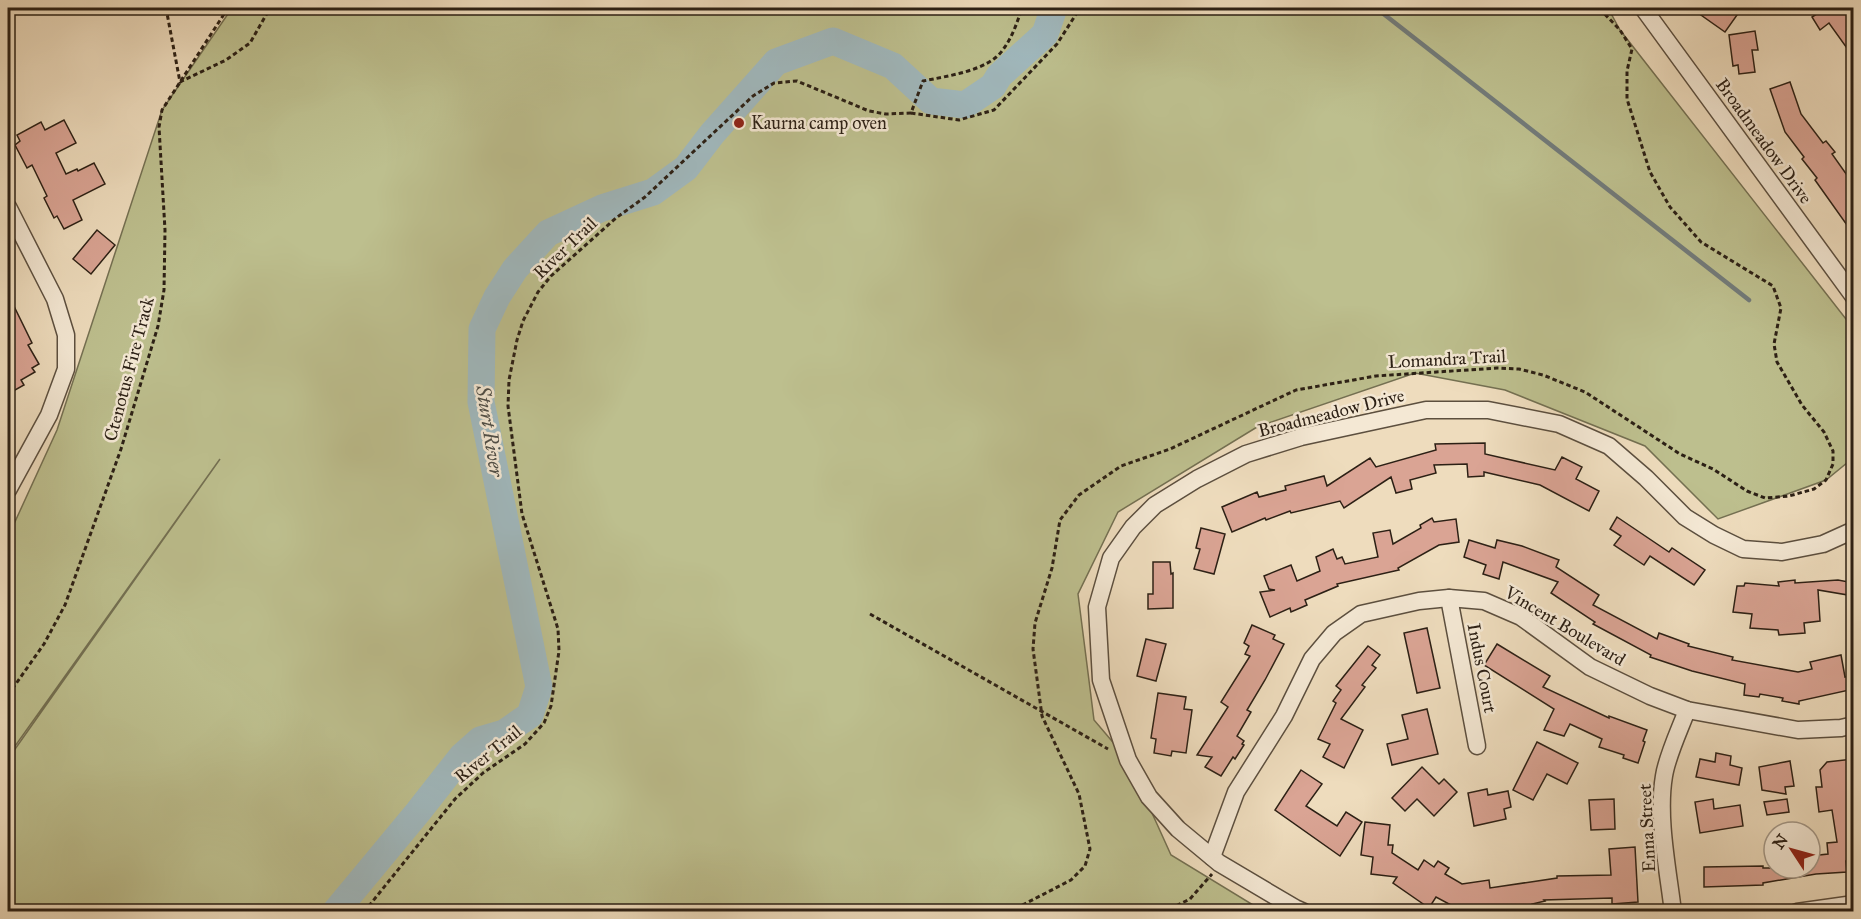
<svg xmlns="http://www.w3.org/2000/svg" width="1861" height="919" viewBox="0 0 1861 919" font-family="'IM FELL Great Primer',serif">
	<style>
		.green { fill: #bdbf8e; stroke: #747052; stroke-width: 1.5 }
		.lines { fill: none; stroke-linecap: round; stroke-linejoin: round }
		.stream { stroke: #727b7a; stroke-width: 4.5 }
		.river { stroke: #a0b8bd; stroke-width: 27 }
		.building { fill: #daa494; stroke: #2c2015; stroke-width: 1.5 }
		.street-casing { stroke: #5c4f3f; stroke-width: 19 }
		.path { stroke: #2c2015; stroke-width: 3; stroke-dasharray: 4.5 3; stroke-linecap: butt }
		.street { stroke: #f4e8d4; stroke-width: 16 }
		.poi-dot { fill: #8f2418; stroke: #f4e8d4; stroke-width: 2 }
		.labels { text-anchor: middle; stroke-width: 5; stroke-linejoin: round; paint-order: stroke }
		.poi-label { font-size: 18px; fill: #2c2015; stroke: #f4e8d4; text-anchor: start }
		.street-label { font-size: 18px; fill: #2c2015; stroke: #f4e8d4 }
		.water-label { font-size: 20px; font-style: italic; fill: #4f4e47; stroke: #f4e8d4 }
	</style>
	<rect width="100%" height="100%" fill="#eedcbd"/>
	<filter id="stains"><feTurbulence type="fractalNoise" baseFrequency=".00333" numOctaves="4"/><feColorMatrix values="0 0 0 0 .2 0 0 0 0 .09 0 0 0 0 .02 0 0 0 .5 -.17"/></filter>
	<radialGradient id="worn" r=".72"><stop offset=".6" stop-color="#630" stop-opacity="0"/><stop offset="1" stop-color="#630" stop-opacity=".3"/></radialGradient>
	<!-- green -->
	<polygon class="green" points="232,8 1608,8 1620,30 1853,328 1853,458 1826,480 1718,519 1645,446 1505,390 1415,373 1257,427 1118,512 1078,594 1094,720 1128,760 1171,855 1263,911 8,911 8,759 220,459 8,756 8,537 57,430 162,110"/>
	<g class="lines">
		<!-- stream -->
		<polyline class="stream" points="1376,8 1749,300"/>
		<!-- river -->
		<polyline class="river" points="335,912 418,812 462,756 480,740 504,733 530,715 539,687 481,402 482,329 497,297 515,269 548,233 602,208 653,192 686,168 712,134 776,62 833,41 893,66 931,101 965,105 993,86 999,76 1045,34 1054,8"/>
	</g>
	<!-- building -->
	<g class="building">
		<polygon points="1691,8 1742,8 1725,32"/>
		<polygon points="1826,8 1854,8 1854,58 1829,23 1820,30 1812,17"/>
		<polygon points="1755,31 1758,50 1752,50 1755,72 1739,74 1738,65 1733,66 1729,35"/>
		<polygon points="1790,82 1801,114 1823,143 1826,141 1835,152 1832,154 1854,185 1854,235 1815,180 1817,178 1802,159 1804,157 1785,132 1770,89"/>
		<polygon points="64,120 76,143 56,153 66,174 77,169 78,171 94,163 105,184 73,200 82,220 64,229 57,216 54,218 44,198 47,196 32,165 27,168 15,145 20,141 17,135 41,122 45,130"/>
		<polygon points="97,230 115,245 91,274 73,259"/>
		<polygon points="8,294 32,343 28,345 39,364 32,368 35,372 21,380 24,385 8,394 8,361 14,358 8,345"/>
		<polygon points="1485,443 1485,454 1555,470 1562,457 1582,467 1576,479 1599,491 1589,511 1540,485 1484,472 1484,476 1468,477 1467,464 1434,465 1436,473 1410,480 1412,489 1396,493 1391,477 1344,508 1340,501 1291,513 1290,511 1266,520 1265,518 1232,532 1222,507 1257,492 1259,497 1286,490 1285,486 1324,476 1327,486 1370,458 1376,467 1436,450 1435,444"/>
		<polygon points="1617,517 1669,552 1672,548 1705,570 1694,585 1650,556 1644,565 1614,545 1621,536 1610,529"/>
		<polygon points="1432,518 1434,522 1456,519 1459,542 1439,545 1398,568 1399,570 1337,584 1338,586 1305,600 1307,605 1291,612 1290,608 1270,617 1260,592 1275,590 1269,589 1264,576 1291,565 1297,581 1320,571 1316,557 1333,549 1337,559 1342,557 1345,564 1378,557 1373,533 1390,530 1393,544 1421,528 1420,525"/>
		<polygon points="1201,528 1225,534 1214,574 1194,569 1200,549 1196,548"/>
		<polygon points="1469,540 1495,548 1497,540 1522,546 1559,560 1556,567 1599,595 1593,605 1657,639 1659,633 1689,644 1688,646 1733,657 1732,660 1798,672 1812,669 1810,662 1841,655 1845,677 1854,675 1854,689 1799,701 1799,704 1782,701 1783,698 1760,694 1759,697 1744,695 1745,684 1692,671 1650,657 1651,655 1593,624 1595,622 1551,593 1558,582 1503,562 1499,579 1483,574 1486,565 1464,557"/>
		<polygon points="1153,562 1170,562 1171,574 1173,573 1173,608 1148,609 1148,594 1153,594"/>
		<polygon points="1795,580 1795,583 1838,580 1854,583 1854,596 1818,590 1820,621 1804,623 1805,633 1779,635 1778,630 1750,628 1752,614 1733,612 1737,586 1744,586 1745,583 1779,586 1778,582"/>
		<polygon points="1252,625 1275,635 1273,639 1284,644 1265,680 1247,710 1251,712 1237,736 1244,741 1242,744 1244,745 1235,759 1233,757 1221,776 1205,767 1212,757 1197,755 1228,707 1221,702 1250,656 1245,654 1249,646 1244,643"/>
		<polygon points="1427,628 1440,688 1417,693 1404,633"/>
		<polygon points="1146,639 1166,644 1156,681 1137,676"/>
		<polygon points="1497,644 1550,676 1543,687 1609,718 1609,716 1647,730 1643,741 1645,742 1638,763 1623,758 1624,755 1599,747 1602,739 1570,724 1564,736 1544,730 1554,709 1484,665"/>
		<polygon points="1368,646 1380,655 1372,665 1376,668 1362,685 1365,687 1341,719 1363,730 1344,768 1323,757 1330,744 1318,739 1336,703 1333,701 1341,690 1336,686"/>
		<polygon points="1158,693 1186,697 1184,709 1192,710 1186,753 1172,751 1171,756 1154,753 1156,739 1151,738"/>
		<polygon points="1427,709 1438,754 1392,765 1387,744 1408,739 1402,715"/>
		<polygon points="1537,742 1578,763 1567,784 1547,774 1533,800 1513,790"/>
		<polygon points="1716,753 1731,756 1730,765 1742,768 1739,785 1696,777 1700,759 1715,762"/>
		<polygon points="1853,759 1853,783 1851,784 1854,806 1849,806 1854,840 1854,861 1846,861 1847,872 1816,874 1763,883 1763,885 1704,887 1704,867 1763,866 1763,868 1810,868 1810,856 1828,854 1827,843 1837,842 1832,810 1819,812 1816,787 1822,787 1820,770 1827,762"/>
		<polygon points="1790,761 1794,786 1785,787 1786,794 1762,790 1759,767"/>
		<polygon points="1422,767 1439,784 1444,779 1457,792 1434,816 1417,799 1405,811 1392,798"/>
		<polygon points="1301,770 1322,784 1306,806 1337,826 1346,812 1362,822 1340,856 1275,810"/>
		<polygon points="1487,789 1488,795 1508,791 1511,807 1504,809 1506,819 1474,826 1468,793"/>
		<polygon points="1614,799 1615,829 1591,830 1589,800"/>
		<polygon points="1713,799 1714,809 1740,805 1743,826 1700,833 1695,802"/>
		<polygon points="1787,799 1789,812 1767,815 1764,802"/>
		<polygon points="1365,822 1390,825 1388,845 1393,845 1392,853 1418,870 1424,860 1434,867 1438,861 1449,868 1445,874 1462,884 1489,880 1490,888 1557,878 1557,876 1611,875 1609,849 1635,847 1638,902 1612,904 1612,898 1544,900 1545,901 1532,904 1532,906 1496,912 1464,912 1436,897 1429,908 1393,883 1397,877 1371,874 1373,857 1361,855"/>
	</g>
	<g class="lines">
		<defs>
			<g id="street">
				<polyline points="1643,8 1854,297"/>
				<polyline points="8,207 55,299 66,335 66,369 49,415 8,490"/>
				<polyline points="1449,598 1477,746"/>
				<polyline points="1212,857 1236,792 1284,716 1312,659 1334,633 1361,614 1419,601 1449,598 1484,601 1521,617 1590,667 1650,696 1687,710 1798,730 1841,728 1854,725"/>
				<polyline points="1304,912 1295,908 1219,863 1178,829 1149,797 1128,760 1101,680 1097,607 1111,558 1133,527 1155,505 1197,479 1246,454 1301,437 1426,410 1488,410 1559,424 1609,446 1646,478 1685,517 1714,535 1743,549 1782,552 1823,544 1854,530"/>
				<path d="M 1673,912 C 1668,870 1657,817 1664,776 C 1667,756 1680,729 1687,710"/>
				<polyline points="1797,912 1854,904"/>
			</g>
		</defs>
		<!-- street casing -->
		<use href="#street" class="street-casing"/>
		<!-- path -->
		<g class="path">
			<polyline points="166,8 180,82 226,60 250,43 270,8"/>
			<polyline points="911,113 959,120 994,110 1057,44 1080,8"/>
			<polyline points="870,614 1108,749"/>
			<polyline points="8,695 44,644 65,605 121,449 158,326 164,290 165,230 159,127 162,110 228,8"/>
			<path d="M 364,912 L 455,799 L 483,773 L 525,744 L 544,723 L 551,706 L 559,651 L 558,629 L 522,514 L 508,406 L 509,380 L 517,340 L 523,321 L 538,292 L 551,276 L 616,218 L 645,197 L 753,96 L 774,83 L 797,81 L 869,111 L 886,114 L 911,113 L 923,81 C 947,76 987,71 1002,51 C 1012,38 1017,23 1022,8"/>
			<polyline points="1009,912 1071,880 1085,866 1090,849 1079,794 1042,716 1033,649 1035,623 1052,568 1060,520 1079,495 1121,466 1170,449 1296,390 1376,376 1497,368 1519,369 1543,375 1585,392 1680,454 1713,469 1747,491 1765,498 1789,496 1814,489 1826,480 1833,464 1833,451 1824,432 1802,405 1777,362 1774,344 1781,308 1773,286 1701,242 1670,207 1650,172 1627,99 1627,71 1632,49 1620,30 1599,8"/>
			<polyline points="1163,912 1190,899 1212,874"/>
		</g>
		<!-- street -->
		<use href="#street" class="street"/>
	</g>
	<!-- markers -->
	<circle class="poi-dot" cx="739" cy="123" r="6"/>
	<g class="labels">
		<!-- poi labels -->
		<g class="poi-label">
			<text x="751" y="129">Kaurna camp oven</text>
		</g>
		<!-- street labels -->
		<g class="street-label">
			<text transform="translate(1764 141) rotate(54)" y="6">Broadmeadow Drive</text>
			<text transform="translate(565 248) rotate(-44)" y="6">River Trail</text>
			<text transform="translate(1447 359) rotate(-3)" y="6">Lomandra Trail</text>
			<text transform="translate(129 369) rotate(-75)" y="6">Ctenotus Fire Track</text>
			<text transform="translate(1331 413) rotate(-14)" y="6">Broadmeadow Drive</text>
			<text transform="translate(1565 626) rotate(31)" y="6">Vincent Boulevard</text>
			<text transform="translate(1482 668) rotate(79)" y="6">Indus Court</text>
			<text transform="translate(488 754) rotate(-39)" y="6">River Trail</text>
			<text transform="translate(1647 828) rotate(-93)" y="6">Enna Street</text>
		</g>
		<!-- water labels -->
		<g class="water-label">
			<text transform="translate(490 431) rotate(81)" y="7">Sturt River</text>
		</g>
	</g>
	<!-- margin -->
	<rect width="1861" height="919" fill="none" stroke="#eedcbd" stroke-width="30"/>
	<rect x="9" y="9" width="1843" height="901" fill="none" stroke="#2c2015" stroke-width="3"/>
	<rect x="15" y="15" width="1831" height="889" fill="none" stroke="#2c2015" stroke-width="1.5"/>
	<!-- north arrow -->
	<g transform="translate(1792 850) rotate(306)"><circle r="28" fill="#f4e8d4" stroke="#a49888" stroke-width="1.5"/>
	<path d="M0-4.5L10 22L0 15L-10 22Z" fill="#8f2418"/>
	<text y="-9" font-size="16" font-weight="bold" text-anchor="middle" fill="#2c2015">N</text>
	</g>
	<rect width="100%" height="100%" filter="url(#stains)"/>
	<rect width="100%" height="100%" fill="url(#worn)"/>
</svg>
